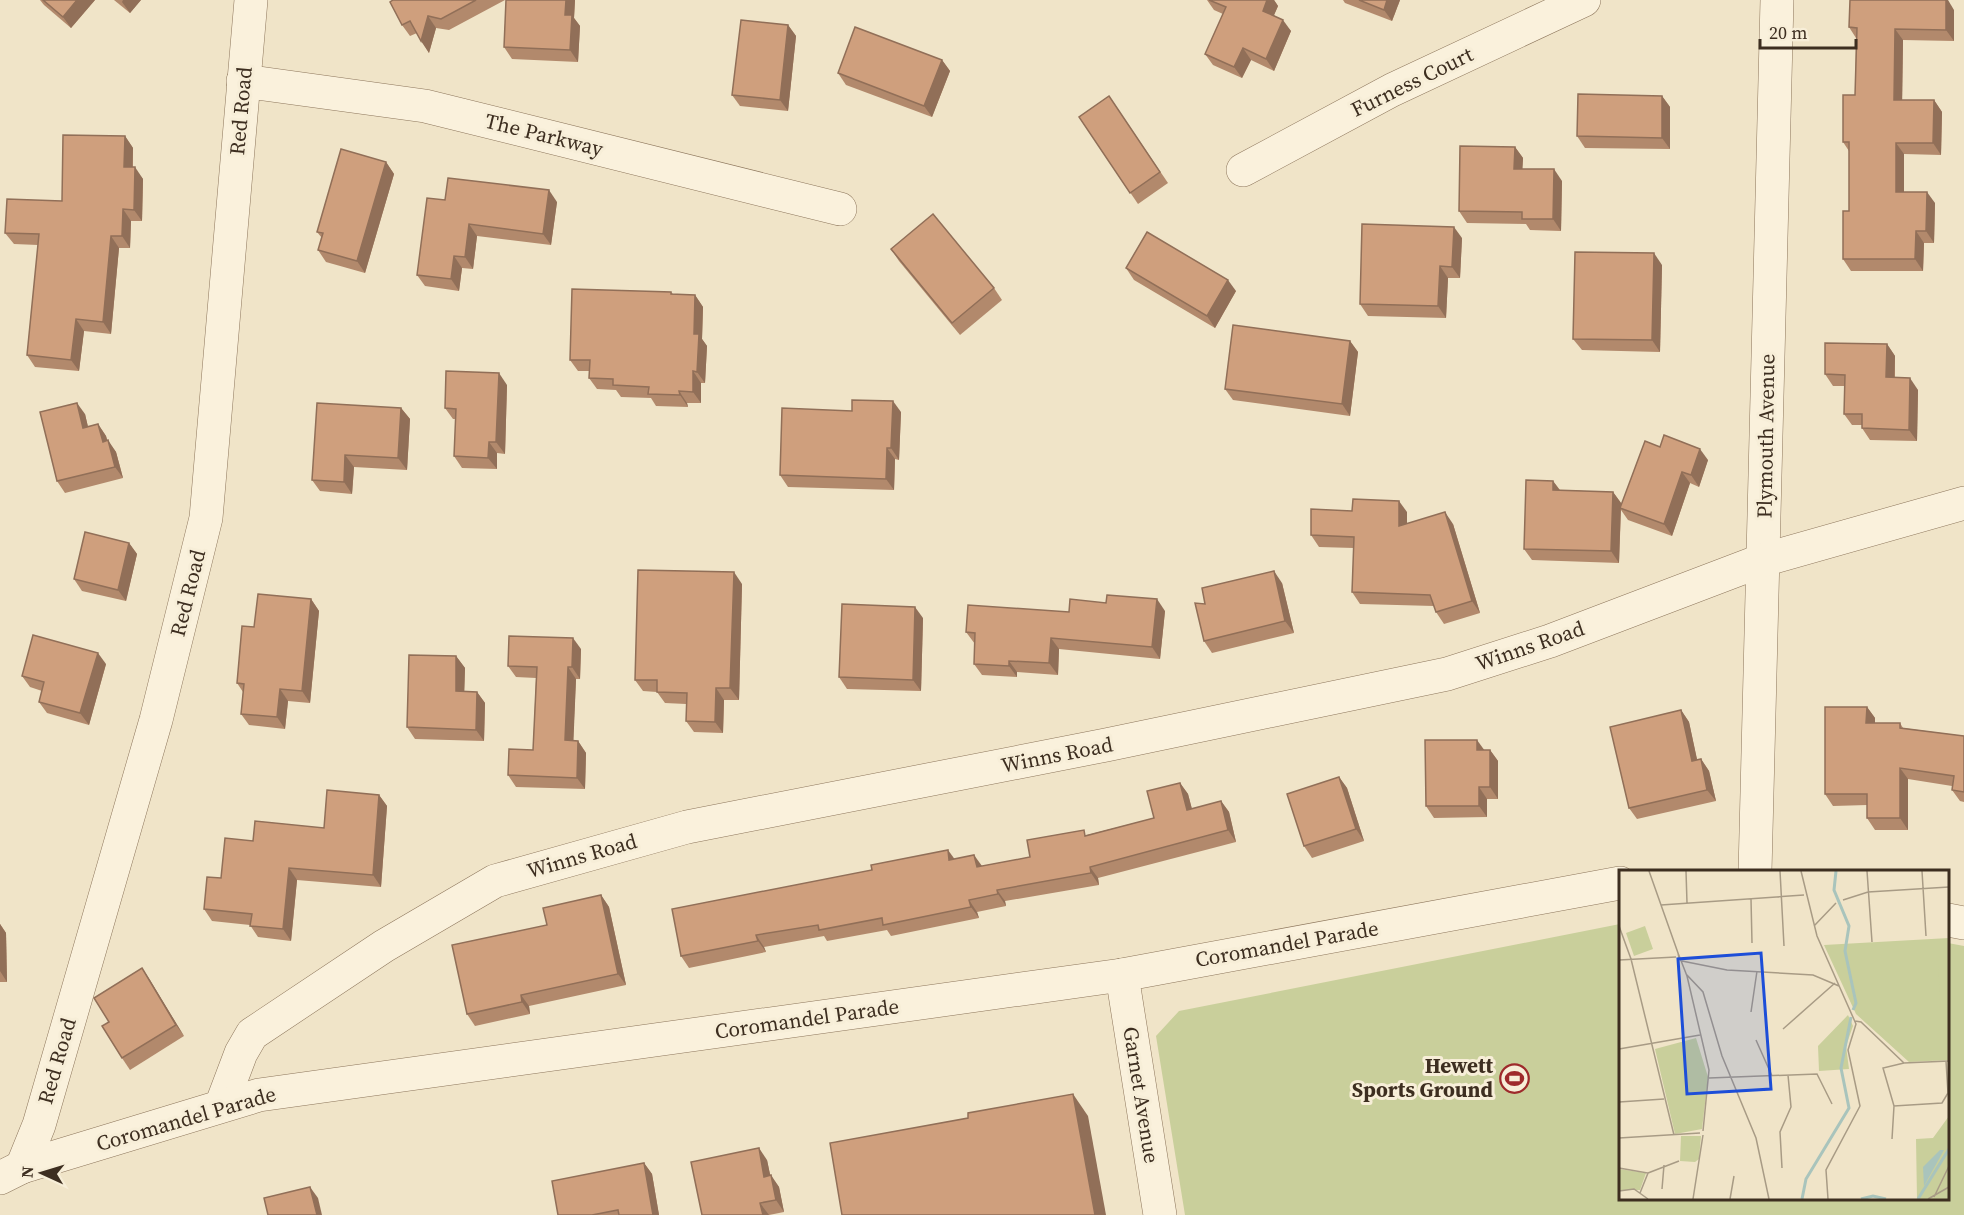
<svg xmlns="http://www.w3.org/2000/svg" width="1964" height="1215" viewBox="0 0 1964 1215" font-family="'Source Serif 4',serif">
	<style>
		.grass { fill: #c9cf9b }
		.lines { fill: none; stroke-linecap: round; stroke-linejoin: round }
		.minor-casing { stroke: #8d765c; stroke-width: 34 }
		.minor { stroke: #faf1dc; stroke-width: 33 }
		.wall { fill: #b2896c }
		.shaded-wall { fill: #916f58 }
		.building { fill: #cf9f7d; stroke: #916f58; stroke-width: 1.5 }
		.labels { text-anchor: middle; stroke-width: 6; stroke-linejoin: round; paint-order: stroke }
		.street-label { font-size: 21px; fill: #3d2e20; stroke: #f7eed8 }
		.poi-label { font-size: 21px; font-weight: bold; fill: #3d2e20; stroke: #f7eed8; text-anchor: end }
		.inset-river { fill: none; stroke: #a9c4bc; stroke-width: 3 }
		.inset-road { fill: none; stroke: #a89b85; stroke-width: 1.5 }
		.view { fill: #1d4ed8; fill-opacity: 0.15; stroke: #1d4ed8; stroke-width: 3 }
		.inset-edge { fill: none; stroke: #3d2e20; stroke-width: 3 }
	</style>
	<rect width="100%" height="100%" fill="#f0e4c8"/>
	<!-- grass -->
	<polygon class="grass" points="1620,924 1620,1198 1948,1198 1948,943 1964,946 1964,1215 1185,1215 1156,1036 1179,1011"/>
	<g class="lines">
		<defs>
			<g id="minor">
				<polyline points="243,81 425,106 840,209"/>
				<polyline points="1243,170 1392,90 1584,0"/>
				<polyline points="1755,872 1777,0"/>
				<polyline points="1948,920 1964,923"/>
				<polyline points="1122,975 1160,1215"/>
				<polyline points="221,1106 241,1053 252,1034 384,946 495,881 687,827 1106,745 1447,674 1550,641 1763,560 1964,503"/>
				<polyline points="22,1167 39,1125 156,720 206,518 251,0"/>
				<polyline points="0,1178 22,1167 259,1095 1122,975 1620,883"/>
			</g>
		</defs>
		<!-- minor casing -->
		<use href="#minor" class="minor-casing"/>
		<!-- minor -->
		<use href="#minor" class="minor"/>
	</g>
	<!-- wall -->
	<g class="wall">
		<polygon points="40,0 95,0 71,28 44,5"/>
		<polygon points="114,0 141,0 130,13"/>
		<polygon points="393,0 505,0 449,30 436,28 429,53 417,33 410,36 402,25"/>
		<polygon points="506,0 575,0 574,18 580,26 578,62 512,59 504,47"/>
		<polygon points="1207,0 1274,0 1278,6 1274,15 1291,31 1274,71 1251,60 1242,78 1213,65 1205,54 1223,14 1214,10"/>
		<polygon points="1343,0 1400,0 1392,21 1345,3"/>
		<polygon points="1954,10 1954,41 1903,40 1902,100 1934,100 1942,112 1941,155 1904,154 1904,192 1935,203 1934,243 1924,243 1923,271 1851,271 1843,259 1849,211 1849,151 1843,142 1855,95 1856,38 1849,27"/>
		<polygon points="788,25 796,36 788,111 740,106 732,95"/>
		<polygon points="942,60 950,71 932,117 846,85 838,73"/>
		<polygon points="1109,96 1168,183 1138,204 1079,117"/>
		<polygon points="1662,96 1670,107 1670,149 1585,148 1577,136"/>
		<polygon points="125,136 133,148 133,167 143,179 142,221 131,221 130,248 119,248 111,334 84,331 79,371 35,367 27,355 38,245 14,244 5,233 62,201"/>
		<polygon points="1515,147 1523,158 1522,169 1562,181 1561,231 1530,230 1526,224 1467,223 1459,211"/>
		<polygon points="386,162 394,174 365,273 326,262 318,250 322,238 317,232"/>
		<polygon points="445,200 557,202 551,245 477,236 473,269 462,268 459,291 425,286 417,275"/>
		<polygon points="1462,238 1460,278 1448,278 1446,318 1368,316 1360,304"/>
		<polygon points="891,249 994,288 1002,300 960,335 899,261"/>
		<polygon points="1662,265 1660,352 1582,350 1573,339"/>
		<polygon points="1126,268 1236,291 1215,328 1134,280"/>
		<polygon points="671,292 673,294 695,295 703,307 702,339 707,346 705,383 701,383 701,403 687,403 688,407 656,406 651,398 621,397 616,390 597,389 589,378 589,371 578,371 570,360"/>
		<polygon points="1350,341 1358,352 1350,416 1233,400 1225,389"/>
		<polygon points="1887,344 1895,356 1895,377 1918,390 1917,441 1870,440 1862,428 1862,425 1852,425 1844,414 1845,386 1833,386 1825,374"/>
		<polygon points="507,385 505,454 497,453 497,469 462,468 454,456 456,419 453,419 445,408"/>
		<polygon points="401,408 410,419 407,470 354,467 352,494 320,491 312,480"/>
		<polygon points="901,412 899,460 895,459 894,490 788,487 780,475"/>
		<polygon points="85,414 88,427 98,424 106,436 107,440 116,452 123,478 65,493 57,481"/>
		<polygon points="1660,447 1708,460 1699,487 1690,483 1672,536 1628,520 1621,510 1619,563 1532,560 1524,549 1553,481 1560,490 1613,492 1621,503 1621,505"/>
		<polygon points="1407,512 1407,524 1453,524 1480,613 1444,624 1436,612 1434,606 1360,604 1352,592 1354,548 1319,547 1311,535"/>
		<polygon points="129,543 137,554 126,601 82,591 74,579"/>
		<polygon points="1282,583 1294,633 1212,653 1204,641 1205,604"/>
		<polygon points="742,584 739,700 724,700 723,733 694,732 686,721 686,704 665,703 657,692 643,691 635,680"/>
		<polygon points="311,599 319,611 310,703 288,701 285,729 249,725 241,714 243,692 237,683 254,627"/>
		<polygon points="1165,611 1160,659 1059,649 1058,675 1017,672 1017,677 982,675 974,664 975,644 966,632 1069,612"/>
		<polygon points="923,618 921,691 847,689 839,677"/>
		<polygon points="581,649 580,679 576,679 573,741 578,741 586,753 585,789 516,787 508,775 533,750 536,678 516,677 508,666"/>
		<polygon points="456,656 465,668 464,692 477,692 485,703 484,741 415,739 407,727"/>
		<polygon points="106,664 89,725 47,713 39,702 42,691 30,687 22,676"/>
		<polygon points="1867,707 1875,718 1875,723 1900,723 1903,728 1964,736 1964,802 1960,801 1952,790 1952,786 1908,779 1908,830 1875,830 1867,818 1867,805 1833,806 1825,794"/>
		<polygon points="1681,710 1689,722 1697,760 1701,759 1709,771 1716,801 1637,819 1629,808"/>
		<polygon points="1484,750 1490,750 1498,761 1498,799 1487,799 1487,817 1434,818 1426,806"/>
		<polygon points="1339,777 1347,788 1364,841 1312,858 1304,846"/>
		<polygon points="1180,783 1188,794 1192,809 1221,801 1229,812 1236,842 1098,878 1099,885 1005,901 1006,906 977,912 979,918 891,936 887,930 827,941 824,936 764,947 766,952 689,968 681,956 954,859 982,866 1030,857 1087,835 1154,818"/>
		<polygon points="379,795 387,806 381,887 297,880 291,941 258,937 250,925 212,921 204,909 221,878 253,841 324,828"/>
		<polygon points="601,895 609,907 626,985 529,1006 530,1014 475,1026 467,1014 547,925"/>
		<polygon points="0,924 6,933 7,982 0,982"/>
		<polygon points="142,968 184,1036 130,1070 122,1058 109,1022"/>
		<polygon points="767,1160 770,1175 779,1187 784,1212 769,1215 702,1215"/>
		<polygon points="644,1163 652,1174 659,1215 558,1215"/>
	</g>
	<!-- shaded-wall -->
	<g class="shaded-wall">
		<polygon points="77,0 95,0 71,28 63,17"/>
		<polygon points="123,0 141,0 130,13 122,2"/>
		<polygon points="566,0 575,0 574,18 580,26 578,62 570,50 565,15"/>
		<polygon points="1267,0 1274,0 1278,6 1271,22 1263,11"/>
		<polygon points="1387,0 1400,0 1392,21 1384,10"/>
		<polygon points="1946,0 1948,0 1954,10 1954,41 1946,30"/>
		<polygon points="428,16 436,28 429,53 421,41"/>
		<polygon points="1283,20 1291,31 1274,71 1266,59"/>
		<polygon points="788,25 796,36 788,111 780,100"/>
		<polygon points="1895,29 1903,40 1902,111 1894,100"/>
		<polygon points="1243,48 1251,60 1242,78 1234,67"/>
		<polygon points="942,60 950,71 932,117 924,106"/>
		<polygon points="1662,96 1670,107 1670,149 1662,138"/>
		<polygon points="1934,100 1942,112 1941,155 1933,143"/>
		<polygon points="125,136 133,148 132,179 124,167"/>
		<polygon points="1896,143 1904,154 1904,203 1896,192"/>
		<polygon points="1515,147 1523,158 1522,180 1514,169"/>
		<polygon points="386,162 394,174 365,273 357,261"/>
		<polygon points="135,167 143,179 142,221 134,210"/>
		<polygon points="1554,169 1562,181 1561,231 1553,219"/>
		<polygon points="549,190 557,202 551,245 543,234"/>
		<polygon points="1927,192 1935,203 1934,243 1926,231"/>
		<polygon points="123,209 131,221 130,248 122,236"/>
		<polygon points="469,224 477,236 473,269 465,257"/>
		<polygon points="1454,227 1462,238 1460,278 1452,267"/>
		<polygon points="1916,231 1924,243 1923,271 1915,259"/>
		<polygon points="111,236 119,248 111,334 103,322"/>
		<polygon points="1654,253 1662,265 1660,352 1652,340"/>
		<polygon points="454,256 462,268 459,291 451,279"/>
		<polygon points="1440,266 1448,278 1446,318 1438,306"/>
		<polygon points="1228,280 1236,291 1215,328 1207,316"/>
		<polygon points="695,295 703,307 702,339 707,346 705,383 697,372 694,334"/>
		<polygon points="76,319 84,331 79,371 71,360"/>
		<polygon points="1350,341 1358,352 1350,416 1342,404"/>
		<polygon points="1887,344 1895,356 1894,389 1886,377"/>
		<polygon points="693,371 701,383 701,403 693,392"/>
		<polygon points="499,373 507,385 505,454 496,442"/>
		<polygon points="1910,378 1918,390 1917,441 1909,430"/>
		<polygon points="679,391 687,403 688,407 680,395"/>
		<polygon points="893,401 901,412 899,460 891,448"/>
		<polygon points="77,403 85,414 91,440 83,428"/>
		<polygon points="401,408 410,419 407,470 398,458"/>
		<polygon points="98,424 106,436 111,453 103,442"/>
		<polygon points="108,440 116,452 123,478 115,467"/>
		<polygon points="489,442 497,453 497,469 488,458"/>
		<polygon points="887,448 895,459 894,490 886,479"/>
		<polygon points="1700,449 1708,460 1699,487 1691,475"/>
		<polygon points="345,455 354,467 352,494 344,482"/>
		<polygon points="1682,472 1690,483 1672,536 1664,524"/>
		<polygon points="1553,481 1561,492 1553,490"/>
		<polygon points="1613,492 1621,503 1619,563 1611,551"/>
		<polygon points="1399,501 1407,512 1407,538 1399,526"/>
		<polygon points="1445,512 1453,524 1480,613 1472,601"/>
		<polygon points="129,543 137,554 126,601 118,590"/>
		<polygon points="1274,571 1282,583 1294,633 1285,621"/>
		<polygon points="734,572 742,584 739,700 730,688"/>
		<polygon points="311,599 319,611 310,703 302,691"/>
		<polygon points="1157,599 1165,611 1160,659 1152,647"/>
		<polygon points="915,607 923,618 921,691 913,680"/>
		<polygon points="573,638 581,649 580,679 572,667"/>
		<polygon points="1051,638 1059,649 1058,675 1049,663"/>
		<polygon points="98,653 106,664 89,725 80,713"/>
		<polygon points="456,656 465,668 464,703 456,691"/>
		<polygon points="1009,661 1017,672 1017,677 1009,666"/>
		<polygon points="568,667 576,679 573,752 565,740"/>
		<polygon points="716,688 724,700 723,733 715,722"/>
		<polygon points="280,689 288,701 285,729 277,717"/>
		<polygon points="477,692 485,703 484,741 476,730"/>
		<polygon points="1867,707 1875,718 1875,734 1866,723"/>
		<polygon points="1681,710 1689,722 1700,773 1692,761"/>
		<polygon points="1477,740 1485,751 1477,750"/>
		<polygon points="578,741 586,753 585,789 577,778"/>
		<polygon points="1490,750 1498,761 1498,799 1490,787"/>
		<polygon points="1701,759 1709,771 1716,801 1707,790"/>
		<polygon points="1900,768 1908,779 1908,830 1900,818"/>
		<polygon points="1339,777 1347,788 1364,841 1356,829"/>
		<polygon points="1180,783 1188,794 1195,821 1187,810"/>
		<polygon points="1479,787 1487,799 1487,817 1479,806"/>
		<polygon points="379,795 387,806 381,887 373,875"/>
		<polygon points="1221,801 1229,812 1236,842 1228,830"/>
		<polygon points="948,850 956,861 949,860"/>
		<polygon points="974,855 982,866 977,867"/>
		<polygon points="1090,867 1098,878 1099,885 1091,873"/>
		<polygon points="289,868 297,880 291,941 283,929"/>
		<polygon points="997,890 1005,901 1006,906 998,894"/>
		<polygon points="601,895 609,907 626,985 618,974"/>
		<polygon points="969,900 977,912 979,918 971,907"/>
		<polygon points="0,924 6,933 7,982 0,971"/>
		<polygon points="756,935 764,947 766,952 758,941"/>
		<polygon points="142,968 150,980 184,1036 176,1025"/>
		<polygon points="521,995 529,1006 530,1014 522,1002"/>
		<polygon points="1073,1094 1088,1116 1106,1215 1095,1215"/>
		<polygon points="759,1148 767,1160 773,1188 764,1177"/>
		<polygon points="644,1163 652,1174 659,1215 653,1215"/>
		<polygon points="771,1175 779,1187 784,1212 776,1200"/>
		<polygon points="310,1187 318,1198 322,1215 317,1215"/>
		<polygon points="760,1203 769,1215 763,1215"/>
	</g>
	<!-- building -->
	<g class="building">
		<polygon points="43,0 77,0 63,17"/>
		<polygon points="393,0 476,0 441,19 428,16 421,41 410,21 402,25 390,2"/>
		<polygon points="506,0 566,0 565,15 572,15 570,50 504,47"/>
		<polygon points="1209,0 1267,0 1263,11 1283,20 1266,59 1243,48 1234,67 1205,54 1226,7"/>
		<polygon points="1359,0 1387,0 1384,10"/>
		<polygon points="1850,0 1946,0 1946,30 1895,29 1894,100 1934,100 1933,143 1896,143 1896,192 1927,192 1926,231 1916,231 1915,259 1843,259 1843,211 1849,211 1849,142 1843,142 1843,95 1855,95 1857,28 1849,27"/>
		<polygon points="741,20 788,25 780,100 732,95"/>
		<polygon points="855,27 942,60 924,106 838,73"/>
		<polygon points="1578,94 1662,96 1662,138 1577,136"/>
		<polygon points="1109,96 1160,172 1130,193 1079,117"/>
		<polygon points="63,135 125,136 124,167 135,167 134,210 123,209 122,236 111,236 103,322 76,319 71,360 27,355 39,234 5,233 7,199 62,201"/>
		<polygon points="1460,146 1515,147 1514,169 1554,169 1553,219 1522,219 1522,212 1459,211"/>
		<polygon points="341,149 386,162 357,261 318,250 323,233 317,232"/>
		<polygon points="448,178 549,190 543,234 469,224 465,257 454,256 451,279 417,275 427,198 445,200"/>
		<polygon points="933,214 994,288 952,323 891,249"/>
		<polygon points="1362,224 1454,227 1452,267 1440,266 1438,306 1360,304"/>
		<polygon points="1147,232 1228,280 1207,316 1126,268"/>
		<polygon points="1575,252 1654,253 1652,340 1573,339"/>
		<polygon points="572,289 671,292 671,294 695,295 694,334 699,334 697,372 693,371 693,392 679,391 680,395 648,394 649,387 613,385 613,379 589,378 590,360 570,360"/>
		<polygon points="1233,325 1350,341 1342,404 1225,389"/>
		<polygon points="1825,343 1887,344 1886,377 1910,378 1909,430 1862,428 1862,414 1844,414 1845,375 1825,374"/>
		<polygon points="446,371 499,373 496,442 489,442 488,458 454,456 456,409 445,408"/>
		<polygon points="852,400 893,401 891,448 887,448 886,479 780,475 782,408 852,411"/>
		<polygon points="77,403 83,428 98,424 103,442 108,440 115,467 57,481 40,412"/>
		<polygon points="317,403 401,408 398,458 345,455 344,482 312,480"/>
		<polygon points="1664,435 1700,449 1691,475 1682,472 1664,524 1620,508 1645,441 1660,447"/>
		<polygon points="1526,480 1553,481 1553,490 1613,492 1611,551 1524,549"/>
		<polygon points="1353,499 1399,501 1399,526 1445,512 1472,601 1436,612 1430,595 1352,592 1354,537 1311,535 1311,509 1352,511"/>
		<polygon points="85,532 129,543 118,590 74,579"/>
		<polygon points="638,570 734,572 730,688 716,688 715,722 686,721 687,693 657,692 657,680 635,680"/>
		<polygon points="1274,571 1285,621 1204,641 1195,603 1205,604 1202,588"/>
		<polygon points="258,594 311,599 302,691 280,689 277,717 241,714 244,684 237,683 242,626 254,627"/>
		<polygon points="1107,595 1157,599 1152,647 1051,638 1049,663 1009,661 1009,666 974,664 975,633 966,632 968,605 1069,612 1070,599 1106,603"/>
		<polygon points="842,604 915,607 913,680 839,677"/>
		<polygon points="33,635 98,653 80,713 39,702 44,682 22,676"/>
		<polygon points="509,636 573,638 572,667 568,667 565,740 578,741 577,778 508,775 509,749 533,750 537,667 508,666"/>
		<polygon points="409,655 456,656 456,691 477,692 476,730 407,727"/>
		<polygon points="1825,707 1867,707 1866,723 1900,723 1900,728 1964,736 1964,792 1952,790 1954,776 1900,768 1900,818 1867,818 1867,794 1825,794"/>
		<polygon points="1681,710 1692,761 1701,759 1707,790 1629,808 1610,727"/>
		<polygon points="1425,740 1477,740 1477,750 1490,750 1490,787 1479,787 1479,806 1426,806"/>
		<polygon points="1339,777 1356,829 1304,846 1287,794"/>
		<polygon points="1180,783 1187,810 1221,801 1228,830 1090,867 1091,873 997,890 998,894 969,900 971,907 883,925 882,918 819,930 818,925 756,935 758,941 681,956 672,909 872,870 871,865 948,850 949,860 974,855 977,867 1030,857 1027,840 1084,830 1085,836 1154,818 1147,791"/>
		<polygon points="327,790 379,795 373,875 289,868 283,929 250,926 252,914 204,909 207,877 221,878 225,838 253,841 255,821 324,828"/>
		<polygon points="601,895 618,974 521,995 522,1002 467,1014 452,945 547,925 543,908"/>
		<polygon points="142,968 176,1025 122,1058 102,1026 109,1022 94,998"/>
		<polygon points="1073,1094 1095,1215 842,1215 830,1143 968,1118 968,1113"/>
		<polygon points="759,1148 764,1177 771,1175 776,1200 760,1203 763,1215 702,1215 691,1162"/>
		<polygon points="644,1163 653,1215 619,1215 618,1210 592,1215 558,1215 552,1181"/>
		<polygon points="310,1187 317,1215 268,1215 264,1198"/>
	</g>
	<!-- icons -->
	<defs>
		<symbol id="stadium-ring" viewBox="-11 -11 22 22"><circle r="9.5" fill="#f7eed8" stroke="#9e2a2b" stroke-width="1.5"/><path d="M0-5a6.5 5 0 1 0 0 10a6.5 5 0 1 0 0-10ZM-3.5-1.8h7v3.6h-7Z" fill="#9e2a2b"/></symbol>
	</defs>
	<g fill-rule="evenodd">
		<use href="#stadium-ring" x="1498" y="1062" width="33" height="33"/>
	</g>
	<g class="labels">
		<!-- street labels -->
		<g class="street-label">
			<text transform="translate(1412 82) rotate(-26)" y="7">Furness Court</text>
			<text transform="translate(241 111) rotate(-85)" y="7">Red Road</text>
			<text transform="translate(544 135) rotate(14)" y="7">The Parkway</text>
			<text transform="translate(1766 436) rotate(-89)" y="7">Plymouth Avenue</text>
			<text transform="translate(188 593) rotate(-76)" y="7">Red Road</text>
			<text transform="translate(1530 646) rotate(-19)" y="7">Winns Road</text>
			<text transform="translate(1057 755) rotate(-11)" y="7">Winns Road</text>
			<text transform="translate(582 856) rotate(-16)" y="7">Winns Road</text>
			<text transform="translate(1287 944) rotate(-10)" y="7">Coromandel Parade</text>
			<text transform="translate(807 1019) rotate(-8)" y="7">Coromandel Parade</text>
			<text transform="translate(57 1061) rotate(-74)" y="7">Red Road</text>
			<text transform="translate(1141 1095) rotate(81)" y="7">Garnet Avenue</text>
			<text transform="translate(186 1119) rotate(-16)" y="7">Coromandel Parade</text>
		</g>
		<!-- poi labels -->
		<g class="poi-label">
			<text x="1493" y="1073">Hewett<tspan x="1493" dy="24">Sports Ground</tspan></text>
		</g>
	</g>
	<!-- overview -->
	<g transform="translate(1619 870)">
		<rect width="330" height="330" fill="#f0e4c8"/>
		<path d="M 26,56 L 34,79 L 15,86 L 7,63 ZM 330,68 L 330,190 L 290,192 L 237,144 L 205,75 ZM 77,168 L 89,207 L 83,259 L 56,264 L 36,179 Z" fill="#c9cf9b"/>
		<path d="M 330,96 L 330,142 L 322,142 L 319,96 Z" fill="#c9cf9b"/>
		<path d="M 229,145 L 234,156 L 227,176 L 230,199 L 200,201 L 199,176 ZM 330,246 L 330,329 L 298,329 L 297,269 L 314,268 ZM 62,266 L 82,266 L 80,289 L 76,292 L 61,291 ZM 0,299 L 27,303 L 21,320 L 0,320 Z" fill="#c9cf9b"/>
		<path d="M 321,280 L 325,280 L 305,316 L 304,297 Z" fill="#a9c4bc"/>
		<path class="inset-river" d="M 217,1 L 215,20 L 230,56 L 226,81 L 237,133 L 234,140M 183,329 L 187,309 L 230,238 L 222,198 L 232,147M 242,329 L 254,326 L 267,329M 299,329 L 330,279"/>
		<path class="inset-road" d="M 30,1 L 59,83M 67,1 L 68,33M 161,1 L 165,76M 182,1 L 198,66 L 237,154 L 229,180 L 241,236 L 207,300 L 209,329M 248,1 L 253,72M 303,1 L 307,66M 132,29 L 133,73M 224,30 L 249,22 L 330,17M 42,35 L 185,25M 0,56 L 12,89 L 55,265M 195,56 L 217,33M 60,88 L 59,83 L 68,106 L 90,200 L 84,261M 0,90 L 57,87M 63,91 L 108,100 L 194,105 L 220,116M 67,104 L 84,122 L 103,186 L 137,268 L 150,329M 132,142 L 138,101M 236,151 L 242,152 L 285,193 L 330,191M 164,159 L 216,113M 137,170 L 153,206M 0,179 L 81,165M 285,193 L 264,198 L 275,236 L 323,233 L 329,223 L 327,191M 90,208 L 198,204 L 213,234M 0,232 L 45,229M 0,268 L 81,263M 273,269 L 275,236M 0,298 L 29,303 L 21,323M 163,298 L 161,262 L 172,237 L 169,205M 29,303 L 60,291M 43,319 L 45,295M 0,321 L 15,319 L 29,329M 315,327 L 330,296M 74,329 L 84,265M 111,329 L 115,306M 309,329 L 330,317"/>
		<path class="view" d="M 142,83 L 152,219 L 68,224 L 59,89 Z"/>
		<rect width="330" height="330" class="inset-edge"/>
	</g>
	<!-- north arrow -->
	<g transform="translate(42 1173) rotate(274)" stroke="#f7eed8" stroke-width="4.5" paint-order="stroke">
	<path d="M0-4.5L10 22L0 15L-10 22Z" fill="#3d2e20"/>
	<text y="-9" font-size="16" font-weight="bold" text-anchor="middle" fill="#3d2e20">N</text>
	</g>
	<!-- scale -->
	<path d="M1760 39v9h96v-9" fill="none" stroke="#3d2e20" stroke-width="3"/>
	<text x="1769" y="39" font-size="18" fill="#3d2e20" stroke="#f7eed8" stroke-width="4.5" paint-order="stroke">20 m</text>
</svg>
